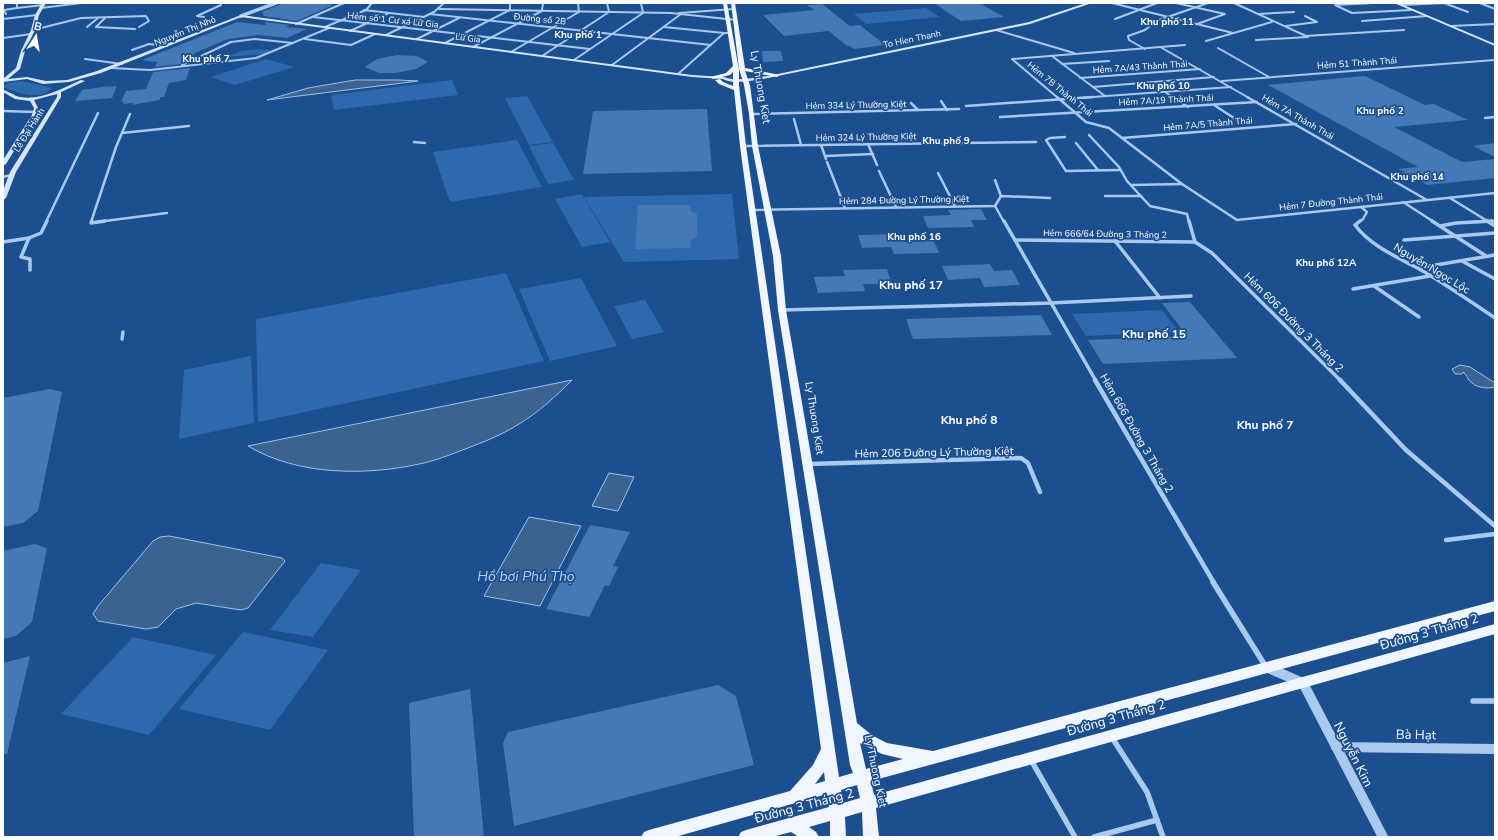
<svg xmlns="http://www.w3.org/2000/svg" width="1498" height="840" viewBox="0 0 1498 840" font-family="'Nunito Sans',sans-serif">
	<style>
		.green { fill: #2e69ad }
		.water { fill: #3c6290; stroke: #9cc4f0 }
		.building { fill: #4478b7 }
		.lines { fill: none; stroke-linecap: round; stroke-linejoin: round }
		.minor-far4 { stroke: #a9c9ee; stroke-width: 2 }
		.minor-far3 { stroke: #a9c9ee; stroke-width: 2.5 }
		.minor-far2 { stroke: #a9c9ee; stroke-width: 3.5 }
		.minor-far1 { stroke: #a9c9ee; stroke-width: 4.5 }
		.minor { stroke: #a9c9ee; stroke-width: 5.5 }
		.tertiary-far1 { stroke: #a9c9ee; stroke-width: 3.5 }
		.tertiary { stroke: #a9c9ee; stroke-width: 10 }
		.secondary { fill: #d6e6fa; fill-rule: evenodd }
		.primary { fill: #f0f6ff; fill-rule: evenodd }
		.labels { text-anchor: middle; stroke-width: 3.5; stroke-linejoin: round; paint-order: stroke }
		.far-street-label { font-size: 9px; fill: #fff; stroke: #1b4f8f }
		.far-neighbourhood-label { font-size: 10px; font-weight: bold; fill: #fff; stroke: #1b4f8f }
		.street-label { font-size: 11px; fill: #fff; stroke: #1b4f8f }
		.neighbourhood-label { font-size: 12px; font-weight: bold; fill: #fff; stroke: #1b4f8f }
		.near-street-label { font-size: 13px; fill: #fff; stroke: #1b4f8f }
		.near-water-label { font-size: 14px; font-style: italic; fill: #b5d3f5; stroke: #1b4f8f }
	</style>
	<rect width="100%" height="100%" fill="#1b4f8f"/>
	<!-- green -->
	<g class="green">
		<polygon points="926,8 940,17 866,24 854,14"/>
		<polygon points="257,49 271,50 263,54 227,57 241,51"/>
		<polygon points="266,59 294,67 235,85 211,77"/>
		<polygon points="452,80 458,95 334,110 331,95"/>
		<path d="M 21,81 L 49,87 L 52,88 C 40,102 16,92 3,87 L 8,83 Z"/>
		<polygon points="527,96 553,142 529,145 505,98"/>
		<polygon points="517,140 542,187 450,202 433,152"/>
		<polygon points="553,143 574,180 548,184 529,146"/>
		<polygon points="582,194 610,242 582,247 555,199"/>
		<polygon points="732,194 739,259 624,262 584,197"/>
		<polygon points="506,273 544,361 258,422 256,319"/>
		<polygon points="581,278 617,346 550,361 519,289"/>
		<polygon points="645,300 664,332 632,339 614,306"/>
		<polygon points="1162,310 1179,332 1086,336 1072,314"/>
		<polygon points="251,356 254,423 179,439 184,370"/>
		<polygon points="321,563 361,570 313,637 270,630"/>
		<polygon points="243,632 328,650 270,730 179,709"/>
		<polygon points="133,637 216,655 149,735 61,714"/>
	</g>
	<!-- water -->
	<g class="water">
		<polygon points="355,80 399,80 418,81 267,100 308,88"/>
		<path d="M 1460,365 L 1470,367 L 1495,383 L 1495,387 C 1487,389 1475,388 1469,380 C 1467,377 1466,374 1463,372 L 1462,374 L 1455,374 L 1452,369 Z"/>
		<path d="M 572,380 C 556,396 539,412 519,424 C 505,433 489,440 473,446 C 457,452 441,459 424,463 C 368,476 298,476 248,446 Z"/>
		<polygon points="609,473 634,477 618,511 592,506"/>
		<polygon points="529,517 581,526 540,606 484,596"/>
		<polygon points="169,536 282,558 285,561 248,608 241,610 196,603 176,609 158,627 146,629 98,621 93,614 98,606 153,541 160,537"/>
	</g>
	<!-- building -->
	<g class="building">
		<polygon points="284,3 320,3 333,5 297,21 264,16 262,12"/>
		<polygon points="934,3 981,4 1004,17 961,21"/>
		<polygon points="822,4 850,26 860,25 885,45 854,49 850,46 847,46 829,31 784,36 763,15 814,10 807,5"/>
		<polygon points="237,22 266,25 265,22 290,25 285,27 307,29 287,38 258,35 228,39 195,53 193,57 180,64 155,67 157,62 142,60"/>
		<polygon points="762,51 781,51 783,61 763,62"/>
		<polygon points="397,55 417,56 428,62 416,69 395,73 379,73 365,67 377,59"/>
		<polygon points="190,68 186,80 169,83 164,97 161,97 159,100 132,105 133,103 123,104 124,101 121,102 126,91 146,89 153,72"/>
		<polygon points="1365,76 1425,105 1434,104 1468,120 1394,127 1462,162 1495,159 1495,178 1427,185 1419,180 1415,181 1401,173 1405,172 1398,169 1418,167 1268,85"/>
		<polygon points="108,86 107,87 117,86 112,98 75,101 82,90"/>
		<polygon points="707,109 712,171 583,174 593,111"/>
		<polygon points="1495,143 1495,157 1473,146"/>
		<polygon points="638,205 690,205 690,211 697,214 697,237 690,241 691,248 635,249"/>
		<polygon points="981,209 987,220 971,220 974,227 928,228 923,216 951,215 948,210"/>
		<polygon points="901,234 904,242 934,241 939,253 894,254 891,247 862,248 858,235"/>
		<polygon points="990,264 994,271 1012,270 1020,285 984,287 980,278 948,280 942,266"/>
		<polygon points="887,269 892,284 863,284 865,291 818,293 814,277 845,276 843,270"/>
		<polygon points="1190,302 1237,358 1103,364 1088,340 1187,336 1162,303"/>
		<polygon points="1041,315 1052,335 913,339 906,319"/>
		<polygon points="50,389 62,392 38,511 23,523 3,527 3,398"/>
		<polygon points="590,525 630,532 613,566 618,567 609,586 605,585 589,617 546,609"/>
		<polygon points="35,544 47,548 32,622 16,636 3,639 3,551"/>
		<polygon points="30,656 7,754 3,754 3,663"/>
		<polygon points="718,685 736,696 754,765 514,826 503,743 508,732"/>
		<polygon points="470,689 484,837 414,837 409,703"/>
	</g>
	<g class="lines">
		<!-- minor-far4 -->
		<g class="minor-far4">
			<polyline points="1112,3 1233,33"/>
			<polyline points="1176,3 1225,14 1197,24"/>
			<polyline points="1234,3 1306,36"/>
			<polyline points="1374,3 1335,5 1352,13 1411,10"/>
			<polyline points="1444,3 1468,12"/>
			<polyline points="1480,3 1495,9"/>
			<polyline points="1402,5 1446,3"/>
			<polyline points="17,8 43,5"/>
			<polyline points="41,8 81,3"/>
			<polyline points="439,9 671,13 736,20"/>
			<polyline points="364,10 424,17"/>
			<polyline points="679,13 734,9"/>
			<polyline points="6,14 4,10 17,8 17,3"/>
			<polyline points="430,14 711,45"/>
			<polyline points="1258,14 1294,12"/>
			<polyline points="204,17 197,16 221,5"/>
			<polyline points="313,17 590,49"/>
			<polyline points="105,18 96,27 135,29"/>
			<polyline points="3,19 37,15"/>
			<polyline points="1115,19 1157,3"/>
			<polyline points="1362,21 1427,16"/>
			<polyline points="296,24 344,3"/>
			<polyline points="1286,26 1317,22 1305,16"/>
			<polyline points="1451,26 1495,24"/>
			<polyline points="87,27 98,18"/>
			<polyline points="325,27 366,10 372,3"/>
			<polyline points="664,27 724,33"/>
			<polyline points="33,30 81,18 146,16 149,21 139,27"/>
			<polyline points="996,30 1074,53"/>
			<polyline points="350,31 389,13"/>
			<polyline points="386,35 434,12 444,3"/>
			<polyline points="1305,36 1404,30"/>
			<polyline points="3,38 31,34"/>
			<polyline points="305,39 351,45 375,34"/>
			<polyline points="417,39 459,18"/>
			<polyline points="1256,40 1308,37"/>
			<polyline points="1206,41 1272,22"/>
			<polyline points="445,43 510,10 510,3"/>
			<polyline points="473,47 542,11 543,3"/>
			<polyline points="1162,48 1249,98"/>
			<polyline points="1218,48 1269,77"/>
			<polyline points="1145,49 1129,40 1128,36 1145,30 1156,21 1208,3"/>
			<polyline points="132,50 149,44 167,46"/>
			<polyline points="511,52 579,12 578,3"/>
			<polyline points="542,56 609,12 607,3"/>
			<polyline points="1052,56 1105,96"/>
			<polyline points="85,59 122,64"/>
			<polyline points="1012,59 1058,98"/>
			<polyline points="1013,59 1185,45"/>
			<polyline points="574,60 643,13 641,3"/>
			<polyline points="1062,64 1109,61"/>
			<polyline points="182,65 231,42 255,39 293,43"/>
			<polyline points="612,65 681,14"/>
			<polyline points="111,68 150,70 256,58 329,28"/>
			<polyline points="678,74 724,33 729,33"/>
			<polyline points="1080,78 1200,69"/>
			<polyline points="1222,81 1495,60"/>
			<polyline points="1093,87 1214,77"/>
			<polyline points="1165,92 1174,98"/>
			<polyline points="1079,98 1231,87"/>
		</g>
		<!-- minor-far3 -->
		<g class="minor-far3">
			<polyline points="1057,97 1086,122 1109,128 1182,184 1237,220 1495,193"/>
			<polyline points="1173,97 1188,107"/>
			<polyline points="1247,97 1427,200"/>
			<polyline points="941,101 947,110"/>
			<polyline points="911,103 918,110"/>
			<polyline points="1214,105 1237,120"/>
			<polyline points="966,106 1093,97"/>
			<polyline points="3,111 35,112"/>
			<polyline points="752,114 959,109"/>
			<polyline points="1000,117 1257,102"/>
			<polyline points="1485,118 1495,117"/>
			<polyline points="794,119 801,145"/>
			<polyline points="122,133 189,126"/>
			<polyline points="1089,135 1119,167 1127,181 1150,206 1187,214 1189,222"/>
			<polyline points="1065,137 1050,138 1046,140 1066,171 1119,170"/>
			<polyline points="1122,138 1296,124"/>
			<polyline points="414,142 425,143"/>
			<polyline points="1076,143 1098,170"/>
			<polyline points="868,144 877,165"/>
			<polyline points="821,145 826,159"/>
			<polyline points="743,146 1036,142"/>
			<polyline points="825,156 873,154"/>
			<polyline points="827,162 845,208"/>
			<polyline points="879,171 896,207"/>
			<polyline points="938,173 955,206"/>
			<polyline points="3,177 11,175"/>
			<polyline points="995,180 1001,196"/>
			<polyline points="1131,185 1182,184"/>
			<polyline points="1105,196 1141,196"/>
			<polyline points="1450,198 1489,222"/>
			<polyline points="1403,202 1434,222"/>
			<polyline points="995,206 1004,222"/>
			<polyline points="753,210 995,206 1001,196 1050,198"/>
			<polyline points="46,222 98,113"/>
			<polyline points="91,222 116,147 130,114"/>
			<polyline points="97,222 167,213"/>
			<polyline points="1359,222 1363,219 1367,212 1361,207"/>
			<polyline points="1473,222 1495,221"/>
		</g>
		<!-- minor-far2 -->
		<g class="minor-far2">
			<polyline points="92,221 91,223 105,221"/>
			<polyline points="1004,221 1096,381"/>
			<polyline points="1189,221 1195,242 1212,253 1341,381"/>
			<path d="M 1360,221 L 1355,225 C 1373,249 1403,259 1428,274 C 1451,288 1473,303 1495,318"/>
			<polyline points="1432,221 1486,256"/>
			<polyline points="1487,221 1495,226"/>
			<polyline points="1440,226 1456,223 1492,221"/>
			<polyline points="29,238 21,257 30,259 30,270"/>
			<polyline points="1015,240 1195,242"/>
			<polyline points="1404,240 1495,233"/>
			<polyline points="1115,241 1160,298"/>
			<polyline points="3,242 29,238 41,233 47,221"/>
			<polyline points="1462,261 1495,279"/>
			<polyline points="1418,268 1495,255"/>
			<polyline points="1374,286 1419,317"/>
			<polyline points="1353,289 1430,276"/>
			<polyline points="782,310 1051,303 1191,296"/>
			<polyline points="122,339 123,332"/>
		</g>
		<!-- minor-far1 -->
		<g class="minor-far1">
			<polyline points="1095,380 1214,583"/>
			<polyline points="1340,380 1406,450 1495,526"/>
			<polyline points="808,464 1021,458 1028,463 1040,492"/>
			<polyline points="1446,540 1495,534"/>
		</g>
		<!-- minor -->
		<g class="minor">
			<polyline points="1213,582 1266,667"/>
			<polyline points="1473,701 1495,701"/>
			<polyline points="1111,736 1147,792 1163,837"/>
			<polyline points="1031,760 1075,837"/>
			<polyline points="1094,837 1157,820"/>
		</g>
		<!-- tertiary-far1 -->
		<polyline class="tertiary-far1" points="241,16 276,3"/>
		<!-- tertiary -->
		<g class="tertiary">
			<polyline points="1266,667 1303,683 1383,837"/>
			<polyline points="1336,747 1495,749"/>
		</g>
		<!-- secondary -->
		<g class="secondary">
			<path d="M 42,3 L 46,3 L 39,15 L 35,30 L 25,51 L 20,69 L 8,79 L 27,77 L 46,81 L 67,80 L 97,71 L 241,15 L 692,75 L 724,77 C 736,82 755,77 768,76 L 1029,22 L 1086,3 L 1092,3 L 1030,24 L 768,78 C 757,80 732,85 723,79 L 692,77 L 241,17 L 101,73 L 69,82 L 43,84 L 27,79 L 3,82 L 3,79 L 16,68 L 21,51 L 31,30 L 35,15 Z"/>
			<polygon points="1394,3 1399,3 1495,44 1495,46"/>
			<path d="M 81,80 L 85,81 L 61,92 L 61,97 L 16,172 L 6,198 L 3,200 L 3,191 L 10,172 L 57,97 L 57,94 L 34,100 L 38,108 L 36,115 L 6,164 L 3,166 L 3,160 L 32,115 L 34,108 L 30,101 L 15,99 L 3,92 L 3,90 C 9,91 14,96 20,97 C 40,101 63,88 81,80 Z"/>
		</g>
		<!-- primary -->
		<path class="primary" d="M 723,3 L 727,3 L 739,70 L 739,85 L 746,146 L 839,777 L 853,773 L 850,765 L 778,310 L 773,256 L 752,146 L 749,114 L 744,85 L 739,69 L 731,3 L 735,3 L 745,68 L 780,75 L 777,77 L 745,71 L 750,85 L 758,146 L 781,256 L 786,310 L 857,723 L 873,736 L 887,743 L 933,751 L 1495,601 L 1495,611 L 871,781 L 874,795 L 1495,624 L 1495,634 L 876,808 L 879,837 L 863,837 L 862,812 L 845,817 L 846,837 L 830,837 L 830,821 L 809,827 L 816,832 L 819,837 L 799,837 L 791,832 L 772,837 L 738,837 L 741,832 L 746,830 L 829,807 L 827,794 L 675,837 L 641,837 L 644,832 L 649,830 L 790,791 L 813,765 L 821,749 L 740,146 L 734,90 L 719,84 L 715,80 L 720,79 L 723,82 L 733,86 L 733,72 L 730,75 L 713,79 L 710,77 L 726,73 L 733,66 ZM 860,743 L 882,754 L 903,759 L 866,769 ZM 824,772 L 825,781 L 815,784 ZM 857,785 L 860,798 L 843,803 L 841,790 Z"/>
	</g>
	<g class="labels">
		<!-- far-street labels -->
		<g class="far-street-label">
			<text transform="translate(540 19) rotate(6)" y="3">Đường số 2B</text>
			<text transform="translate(393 20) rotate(6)" y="3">Hẻm số 1 Cư xá Lữ Gia</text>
			<text transform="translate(185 31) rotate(-22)" y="3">Nguyễn Thị Nhỏ</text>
			<text transform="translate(468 38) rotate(7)" y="3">Lữ Gia</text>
			<text transform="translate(912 39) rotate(-12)" y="3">To Hien Thanh</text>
			<text transform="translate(1357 63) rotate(-4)" y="3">Hẻm 51 Thành Thái</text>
			<text transform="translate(1140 67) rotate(-4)" y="3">Hẻm 7A/43 Thành Thái</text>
			<text transform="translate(1060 89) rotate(39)" y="3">Hẻm 7B Thành Thái</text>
			<text transform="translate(1166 100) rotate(-3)" y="3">Hẻm 7A/19 Thành Thái</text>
			<text transform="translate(856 105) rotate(-1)" y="3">Hẻm 334 Lý Thường Kiệt</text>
			<text transform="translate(1298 117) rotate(30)" y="3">Hẻm 7A Thành Thái</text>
			<text transform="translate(1208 124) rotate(-5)" y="3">Hẻm 7A/5 Thành Thái</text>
			<text transform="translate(29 130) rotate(-58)" y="3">Lê Đại Hành</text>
			<text transform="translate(866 137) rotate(-1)" y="3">Hẻm 324 Lý Thường Kiệt</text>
			<text transform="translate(904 200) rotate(-1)" y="3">Hẻm 284 Đường Lý Thường Kiệt</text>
			<text transform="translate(1331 202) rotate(-6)" y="3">Hẻm 7 Đường Thành Thái</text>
			<text transform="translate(1105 234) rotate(1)" y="3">Hẻm 666/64 Đường 3 Tháng 2</text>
		</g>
		<!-- far-neighbourhood labels -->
		<g class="far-neighbourhood-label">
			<text x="1167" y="25">Khu phố 11</text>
			<text x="578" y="38">Khu phố 1</text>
			<text x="206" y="62">Khu phố 7</text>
			<text x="1163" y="89">Khu phố 10</text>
			<text x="1380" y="114">Khu phố 2</text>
			<text x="946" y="144">Khu phố 9</text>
			<text x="1417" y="180">Khu phố 14</text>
			<text x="914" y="240">Khu phố 16</text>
			<text x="1326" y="266">Khu phố 12A</text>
		</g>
		<!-- street labels -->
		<g class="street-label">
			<text transform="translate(761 87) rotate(80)" y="4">Ly Thuong Kiet</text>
			<text transform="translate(1432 268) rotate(31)" y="4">Nguyễn Ngọc Lộc</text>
			<text transform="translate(1294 322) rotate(45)" y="4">Hẻm 606 Đường 3 Tháng 2</text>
			<text transform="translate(815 418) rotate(81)" y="4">Ly Thuong Kiet</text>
			<text transform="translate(1137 433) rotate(60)" y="4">Hẻm 666 Đường 3 Tháng 2</text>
			<text transform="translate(934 452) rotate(-1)" y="4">Hẻm 206 Đường Lý Thường Kiệt</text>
			<text transform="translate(876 771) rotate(78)" y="4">Ly Thuong Kiet</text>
		</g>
		<!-- neighbourhood labels -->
		<g class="neighbourhood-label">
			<text x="911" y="289">Khu phố 17</text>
			<text x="1154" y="338">Khu phố 15</text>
			<text x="969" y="424">Khu phố 8</text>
			<text x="1265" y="429">Khu phố 7</text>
		</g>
		<!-- near-street labels -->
		<g class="near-street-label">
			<text transform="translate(1429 631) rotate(-16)" y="5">Đường 3 Tháng 2</text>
			<text transform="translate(1116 717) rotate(-16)" y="5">Đường 3 Tháng 2</text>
			<text transform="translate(1416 734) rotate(1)" y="5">Bà Hạt</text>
			<text transform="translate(1354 754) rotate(63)" y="5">Nguyễn Kim</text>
			<text transform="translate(804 805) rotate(-15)" y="5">Đường 3 Tháng 2</text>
		</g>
		<!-- near-water labels -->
		<g class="near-water-label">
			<text x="526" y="581">Hồ bơi Phú Thọ</text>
		</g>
	</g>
	<!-- border -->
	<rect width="1498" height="840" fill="none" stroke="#ffffff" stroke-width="8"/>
	<!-- north arrow -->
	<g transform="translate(36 36) rotate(12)" stroke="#1b4f8f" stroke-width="3" paint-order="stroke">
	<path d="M0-3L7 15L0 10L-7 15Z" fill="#ffffff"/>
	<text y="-6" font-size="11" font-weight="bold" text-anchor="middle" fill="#ffffff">B</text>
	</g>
</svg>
